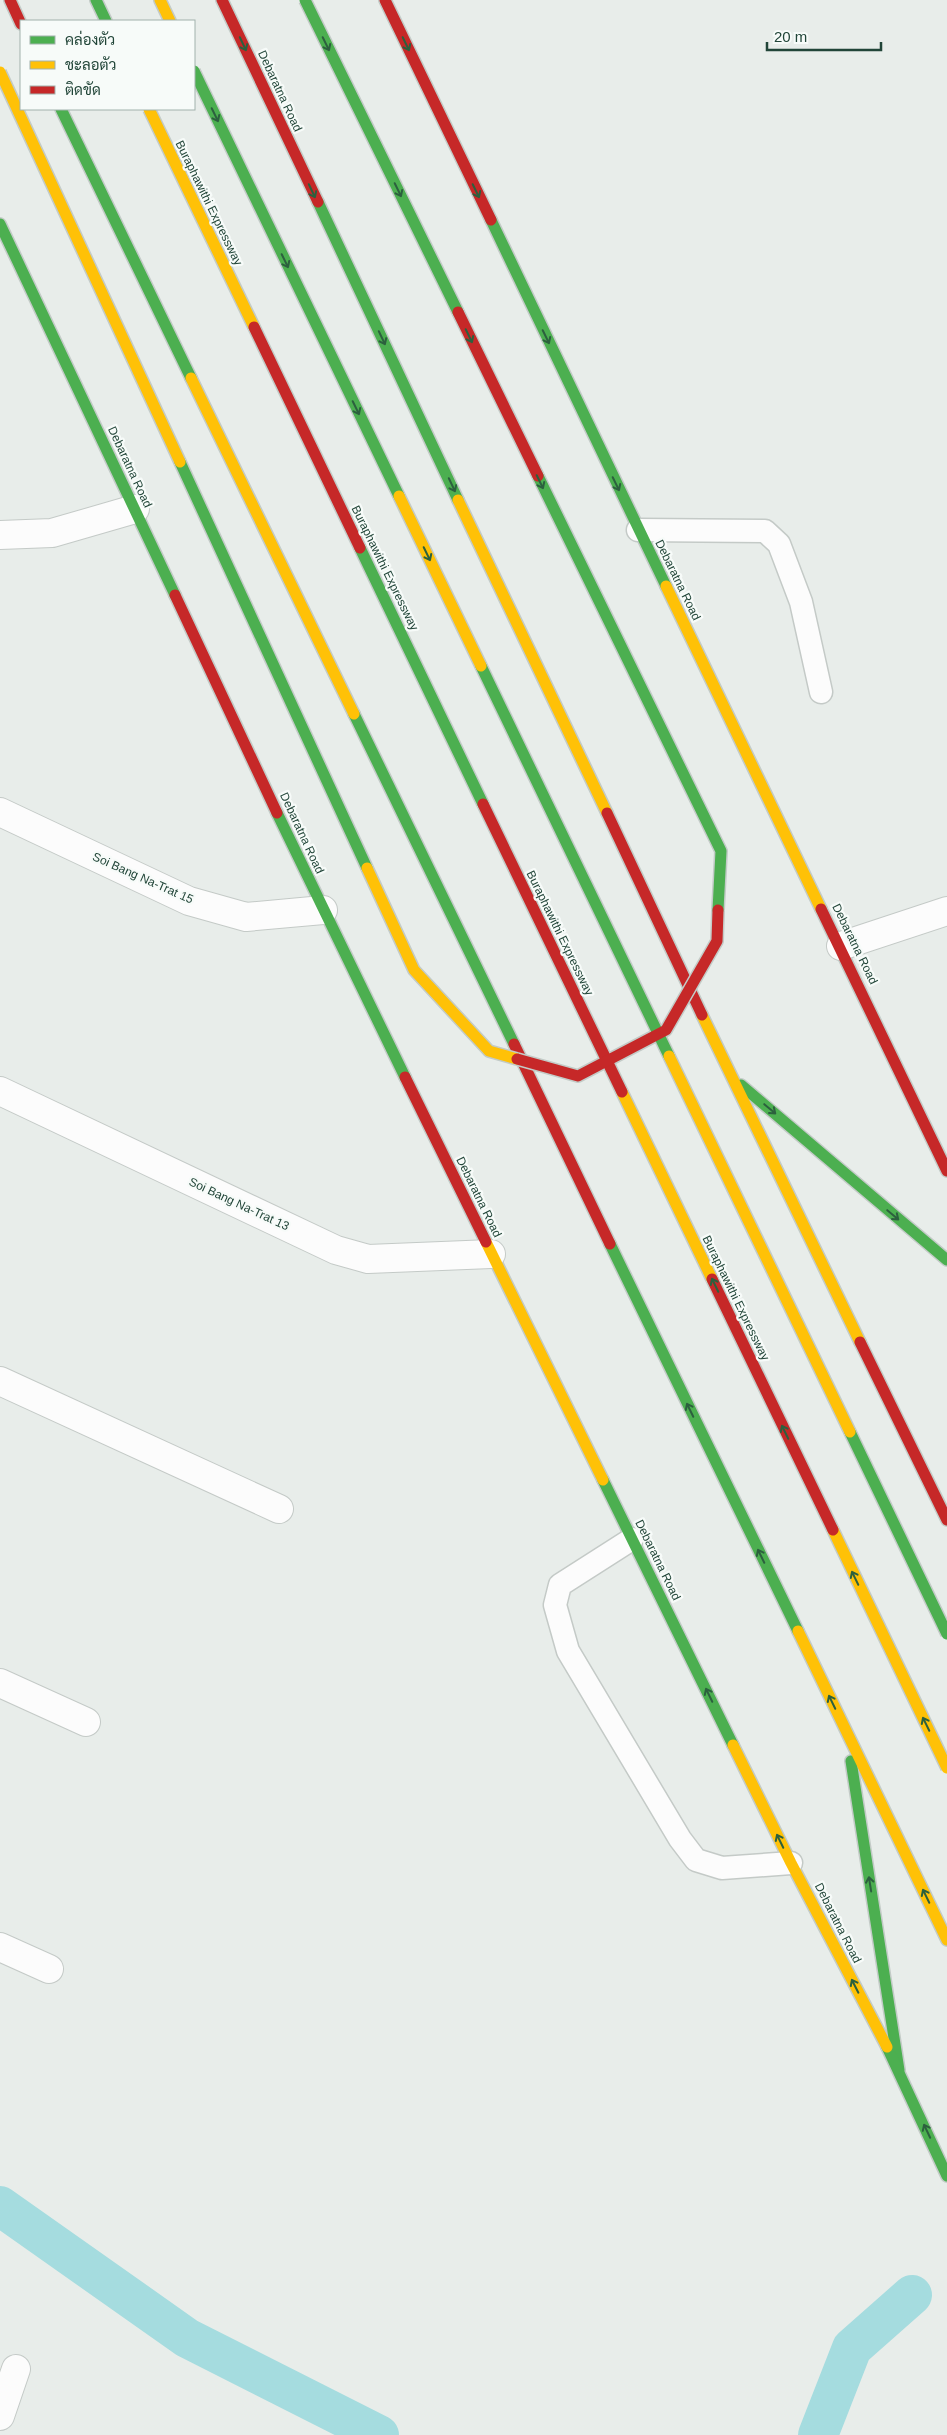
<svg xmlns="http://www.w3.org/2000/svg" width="947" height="2435" viewBox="0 0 947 2435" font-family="Arial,Sarabun,sans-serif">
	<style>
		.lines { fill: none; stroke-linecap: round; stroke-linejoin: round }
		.canal { stroke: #a5dcdf; stroke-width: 40 }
		.lane-casing { stroke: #c4cac7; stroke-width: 25 }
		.street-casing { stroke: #c4cac7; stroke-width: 30 }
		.fast-casing { stroke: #c3cbc7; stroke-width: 14 }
		.slow-casing { stroke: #c3cbc7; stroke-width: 14 }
		.jam-casing { stroke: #c3cbc7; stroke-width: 14 }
		.lane { stroke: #fcfcfc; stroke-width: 22 }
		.street { stroke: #fcfcfc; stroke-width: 28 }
		.fast { stroke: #4caf50; stroke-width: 11 }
		.slow { stroke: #ffc107; stroke-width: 11 }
		.jam { stroke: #c62828; stroke-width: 11 }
		.fast-bridge-casing { stroke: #c3cbc7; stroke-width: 14; stroke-linecap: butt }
		.slow-bridge-casing { stroke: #c3cbc7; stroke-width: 14; stroke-linecap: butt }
		.jam-bridge-casing { stroke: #c3cbc7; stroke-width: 14; stroke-linecap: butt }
		.fast-bridge { stroke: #4caf50; stroke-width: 11 }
		.slow-bridge { stroke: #ffc107; stroke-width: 11 }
		.jam-bridge { stroke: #c62828; stroke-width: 11 }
		.oneway { stroke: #2c603e }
		.labels { text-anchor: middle; stroke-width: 4.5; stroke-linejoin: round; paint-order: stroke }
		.street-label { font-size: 12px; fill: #214538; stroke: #f7fbf9 }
	</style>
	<rect width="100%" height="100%" fill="#e8edea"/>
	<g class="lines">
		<!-- canal -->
		<g class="canal">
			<polyline points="0,2206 187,2338 379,2435"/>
			<polyline points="818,2435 852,2348 912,2295"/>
		</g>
		<defs>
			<g id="lane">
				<polyline points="638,530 765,531 779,544 801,602 821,692"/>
				<polyline points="632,1539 560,1585 555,1605 568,1651 680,1839 696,1860 722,1868 791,1863"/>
			</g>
			<g id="street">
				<polyline points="0,535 52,533 135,509"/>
				<polyline points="0,812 189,901 246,917 323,910"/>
				<polyline points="841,946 947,911"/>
				<polyline points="0,1091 336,1250 368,1259 491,1254"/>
				<polyline points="0,1381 279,1509"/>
				<polyline points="0,1683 86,1722"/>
				<polyline points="0,1947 49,1969"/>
				<polyline points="0,2416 16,2369"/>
			</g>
			<g id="fast">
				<polyline points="96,0 106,21"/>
				<polyline points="61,109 191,378"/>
				<polyline points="318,202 458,500"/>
				<polyline points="491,220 666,586"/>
				<polyline points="0,224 175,595"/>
				<polyline points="354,714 514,1044"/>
				<polyline points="277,813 405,1077"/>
				<polyline points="741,1085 947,1260"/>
				<polyline points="610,1244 798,1631"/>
				<polyline points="603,1480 733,1745"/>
				<polyline points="851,1761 899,2070"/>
				<polyline points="887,2047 947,2176"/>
			</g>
			<g id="slow">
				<polyline points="160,0 170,21"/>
				<polyline points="191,378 354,714"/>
				<polyline points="458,500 607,813"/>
				<polyline points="666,586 821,909"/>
				<polyline points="702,1015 860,1342"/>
				<polyline points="486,1242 603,1480"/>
				<polyline points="798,1631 947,1940"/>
				<polyline points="733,1745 791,1863 887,2047"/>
			</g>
			<g id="jam">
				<polyline points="10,0 21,24"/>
				<polyline points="222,0 318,202"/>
				<polyline points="385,0 491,220"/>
				<polyline points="175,595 277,813"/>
				<polyline points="607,813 702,1015"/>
				<polyline points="821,909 947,1171"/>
				<polyline points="514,1044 610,1244"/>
				<polyline points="405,1077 486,1242"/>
				<polyline points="860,1342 947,1520"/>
			</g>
		</defs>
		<!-- lane casing -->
		<use href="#lane" class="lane-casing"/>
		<!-- street casing -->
		<use href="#street" class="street-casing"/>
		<!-- fast casing -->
		<use href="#fast" class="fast-casing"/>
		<!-- slow casing -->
		<use href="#slow" class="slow-casing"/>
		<!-- jam casing -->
		<use href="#jam" class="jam-casing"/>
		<!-- lane -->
		<use href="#lane" class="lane"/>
		<!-- street -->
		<use href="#street" class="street"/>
		<!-- fast -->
		<use href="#fast" class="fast"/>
		<!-- slow -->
		<use href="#slow" class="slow"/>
		<!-- jam -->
		<use href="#jam" class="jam"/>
		<defs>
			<g id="fast-bridge">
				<polyline points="305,0 458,312"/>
				<polyline points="194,71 399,496"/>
				<polyline points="180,462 367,868"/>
				<polyline points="538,476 721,851 718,910"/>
				<polyline points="360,548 483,804"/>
				<polyline points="481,666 669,1056"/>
				<polyline points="850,1432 947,1634"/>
			</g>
			<g id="slow-bridge">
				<polyline points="0,72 180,462"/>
				<polyline points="149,109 254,327"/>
				<polyline points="399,496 481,666"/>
				<polyline points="367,868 414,970 489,1051 517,1059"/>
				<polyline points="669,1056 850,1432"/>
				<polyline points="622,1092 712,1279"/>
				<polyline points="833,1530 947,1768"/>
			</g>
			<g id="jam-bridge">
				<polyline points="458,312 538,476"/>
				<polyline points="254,327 360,548"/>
				<polyline points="483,804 622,1092"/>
				<polyline points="517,1059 578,1076 666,1030 717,941 718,910"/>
				<polyline points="712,1279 833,1530"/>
			</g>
		</defs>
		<!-- fast-bridge casing -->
		<use href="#fast-bridge" class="fast-bridge-casing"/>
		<!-- slow-bridge casing -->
		<use href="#slow-bridge" class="slow-bridge-casing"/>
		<!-- jam-bridge casing -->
		<use href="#jam-bridge" class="jam-bridge-casing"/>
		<!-- fast-bridge -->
		<use href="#fast-bridge" class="fast-bridge"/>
		<!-- slow-bridge -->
		<use href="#slow-bridge" class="slow-bridge"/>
		<!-- jam-bridge -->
		<use href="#jam-bridge" class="jam-bridge"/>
	</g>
	<!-- one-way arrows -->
	<defs><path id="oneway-shaft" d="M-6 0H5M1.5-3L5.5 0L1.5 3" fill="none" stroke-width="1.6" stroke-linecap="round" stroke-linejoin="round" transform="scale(1.25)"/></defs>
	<g class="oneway">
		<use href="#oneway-shaft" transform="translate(243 44) rotate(65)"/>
		<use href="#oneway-shaft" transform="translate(326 44) rotate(64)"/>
		<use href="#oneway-shaft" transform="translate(406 44) rotate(64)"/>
		<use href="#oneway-shaft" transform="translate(215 115) rotate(64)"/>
		<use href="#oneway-shaft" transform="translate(398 190) rotate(64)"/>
		<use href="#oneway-shaft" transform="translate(312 191) rotate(65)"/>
		<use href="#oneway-shaft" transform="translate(476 191) rotate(64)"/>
		<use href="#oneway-shaft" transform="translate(285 261) rotate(64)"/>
		<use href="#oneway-shaft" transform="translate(469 336) rotate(64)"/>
		<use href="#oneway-shaft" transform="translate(546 337) rotate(64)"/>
		<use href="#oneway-shaft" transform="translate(382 338) rotate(65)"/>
		<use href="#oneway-shaft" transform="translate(356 408) rotate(64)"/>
		<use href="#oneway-shaft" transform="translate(540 482) rotate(64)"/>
		<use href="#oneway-shaft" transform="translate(616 484) rotate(64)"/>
		<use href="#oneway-shaft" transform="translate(452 485) rotate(65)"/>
		<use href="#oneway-shaft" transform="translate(427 554) rotate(64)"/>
		<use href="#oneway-shaft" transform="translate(770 1109) rotate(40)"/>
		<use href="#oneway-shaft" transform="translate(893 1215) rotate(40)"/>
		<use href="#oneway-shaft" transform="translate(715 1285) rotate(-116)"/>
		<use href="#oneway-shaft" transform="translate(690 1410) rotate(-116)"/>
		<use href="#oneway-shaft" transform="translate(785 1432) rotate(-116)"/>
		<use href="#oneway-shaft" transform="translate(761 1556) rotate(-116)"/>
		<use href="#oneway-shaft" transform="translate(855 1578) rotate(-116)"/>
		<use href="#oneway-shaft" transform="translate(709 1695) rotate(-116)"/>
		<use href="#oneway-shaft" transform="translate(832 1702) rotate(-116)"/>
		<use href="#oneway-shaft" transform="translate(926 1724) rotate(-116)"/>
		<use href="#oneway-shaft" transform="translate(780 1841) rotate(-116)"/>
		<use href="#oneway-shaft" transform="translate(870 1884) rotate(-99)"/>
		<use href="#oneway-shaft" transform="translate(926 1896) rotate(-116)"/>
		<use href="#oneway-shaft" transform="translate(855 1986) rotate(-117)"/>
		<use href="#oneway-shaft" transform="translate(927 2131) rotate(-115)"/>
	</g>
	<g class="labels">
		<!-- street labels -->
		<g class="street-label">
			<text transform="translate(280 91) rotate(65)" y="4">Debaratna Road</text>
			<text transform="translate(209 203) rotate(64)" y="4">Buraphawithi Expressway</text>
			<text transform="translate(130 467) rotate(65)" y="4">Debaratna Road</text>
			<text transform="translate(385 568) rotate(64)" y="4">Buraphawithi Expressway</text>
			<text transform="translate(678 580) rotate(64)" y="4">Debaratna Road</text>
			<text transform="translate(302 833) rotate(65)" y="4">Debaratna Road</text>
			<text transform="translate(143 878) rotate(24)" y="4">Soi Bang Na-Trat 15</text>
			<text transform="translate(560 933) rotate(64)" y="4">Buraphawithi Expressway</text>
			<text transform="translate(855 944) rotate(64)" y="4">Debaratna Road</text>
			<text transform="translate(479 1197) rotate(64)" y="4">Debaratna Road</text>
			<text transform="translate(239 1204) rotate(25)" y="4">Soi Bang Na-Trat 13</text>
			<text transform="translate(736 1298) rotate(64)" y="4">Buraphawithi Expressway</text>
			<text transform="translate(658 1560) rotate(64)" y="4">Debaratna Road</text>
			<text transform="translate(838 1923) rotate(63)" y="4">Debaratna Road</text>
		</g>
	</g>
	<!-- legend -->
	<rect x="20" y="20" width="175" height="90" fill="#f7fbf9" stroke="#a1b2ac"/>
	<rect x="30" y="36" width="25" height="8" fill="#4caf50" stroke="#a1b2ac"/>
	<text x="65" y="45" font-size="15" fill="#214538">คล่องตัว</text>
	<rect x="30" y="61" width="25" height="8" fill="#ffc107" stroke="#a1b2ac"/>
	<text x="65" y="70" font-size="15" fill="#214538">ชะลอตัว</text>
	<rect x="30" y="86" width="25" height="8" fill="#c62828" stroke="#a1b2ac"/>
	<text x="65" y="95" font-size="15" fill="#214538">ติดขัด</text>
	<!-- scale -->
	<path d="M767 42v8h114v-8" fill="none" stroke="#214538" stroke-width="2.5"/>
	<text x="774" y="42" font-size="15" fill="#214538" stroke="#f7fbf9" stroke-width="4" paint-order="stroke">20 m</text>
</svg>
